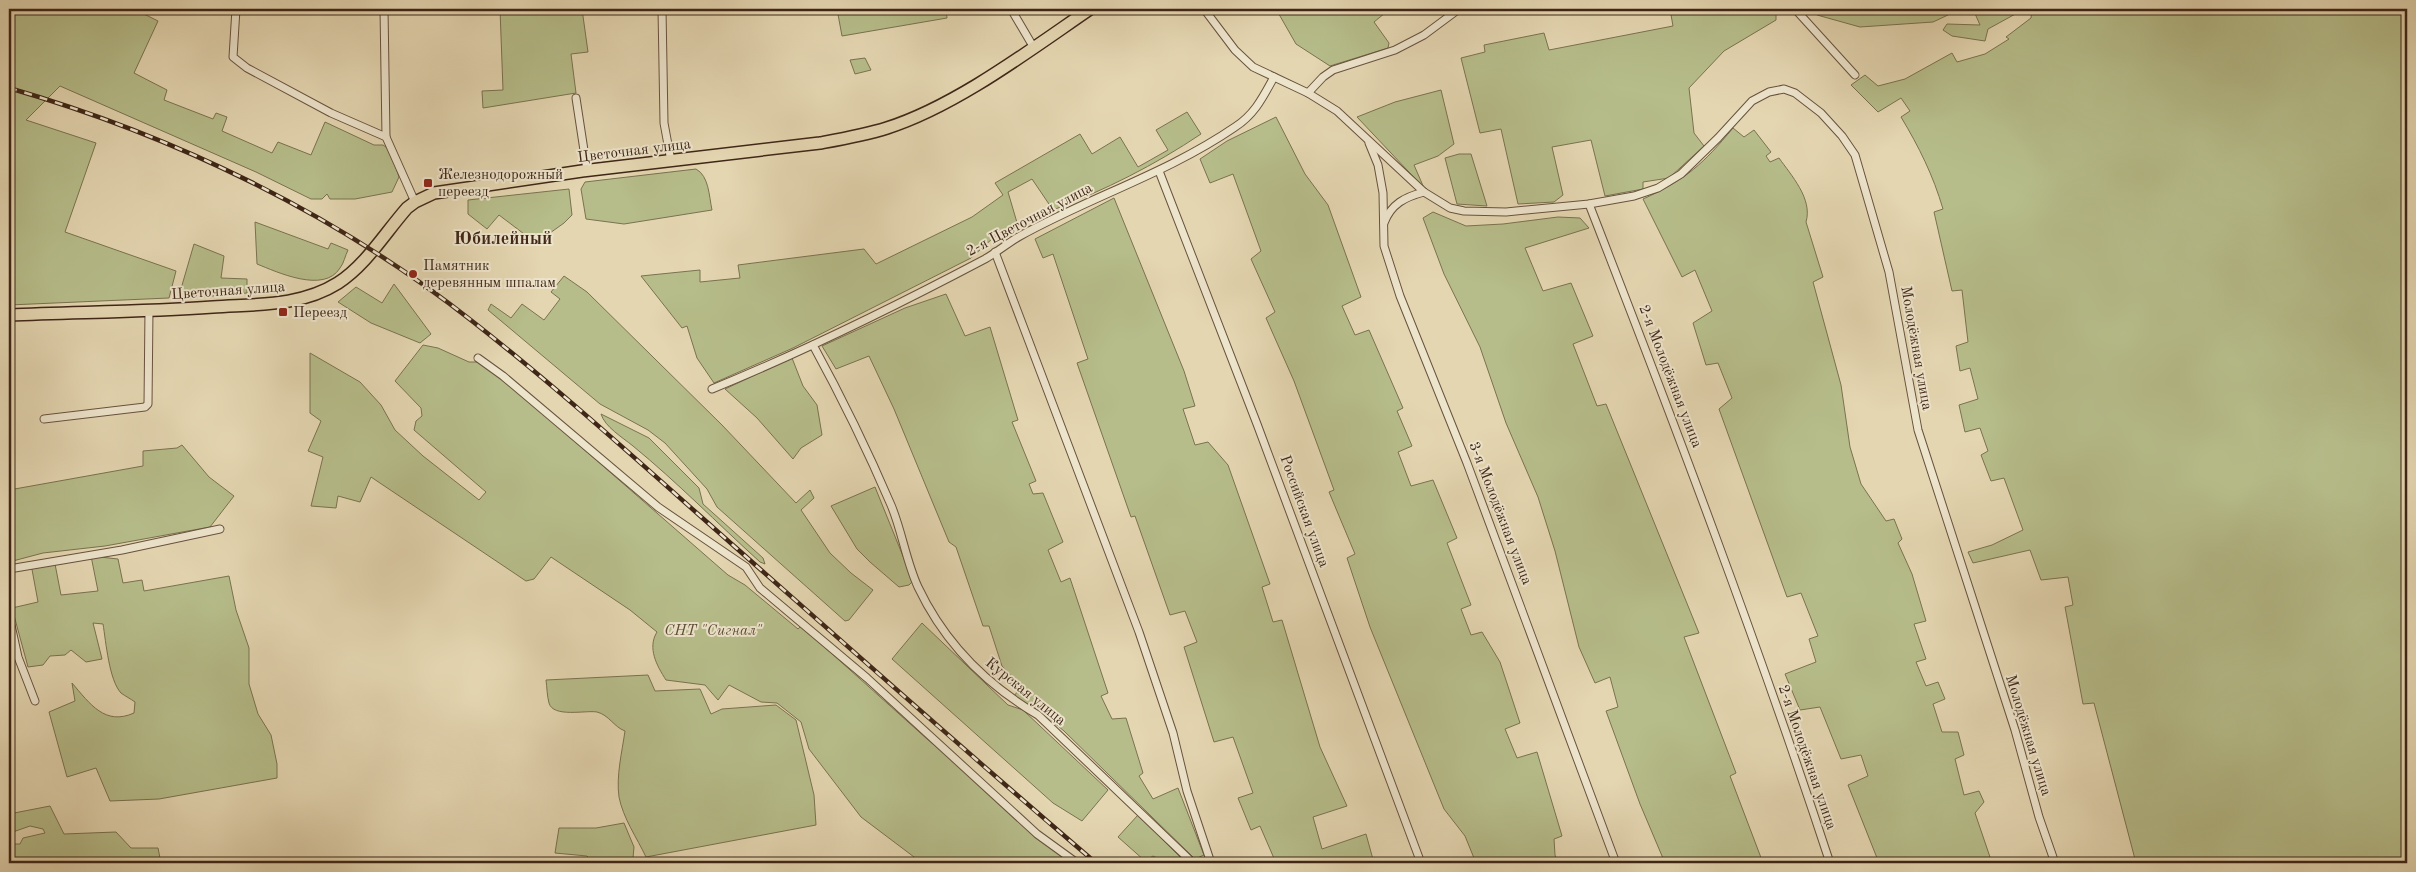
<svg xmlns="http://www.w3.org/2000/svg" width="2416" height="872" viewBox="0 0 2416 872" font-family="'Old Standard TT',serif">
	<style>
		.green { fill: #b6bd8a; stroke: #7a7250 }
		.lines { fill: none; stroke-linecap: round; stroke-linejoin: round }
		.street-casing { stroke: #68523e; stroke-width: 9 }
		.primary-casing { stroke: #3f2617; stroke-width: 14 }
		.street { stroke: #ede4cc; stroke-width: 7 }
		.primary { stroke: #e4d6b1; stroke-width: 11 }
		.rail-casing { stroke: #3f2617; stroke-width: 4.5 }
		.rail { stroke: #ede4cc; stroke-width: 2.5; stroke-dasharray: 8; stroke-linecap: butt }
		.poi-dot { fill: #8f2418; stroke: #ede4cc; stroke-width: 2 }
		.labels { text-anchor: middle; stroke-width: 4; stroke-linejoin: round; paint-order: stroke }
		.street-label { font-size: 15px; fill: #3f2617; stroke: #ede4cc }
		.poi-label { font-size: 15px; fill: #3f2617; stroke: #ede4cc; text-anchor: start }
		.park-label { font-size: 15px; font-style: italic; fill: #5d4c34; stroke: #ede4cc }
		.quarter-label { font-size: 18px; font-weight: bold; fill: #3f2617; stroke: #ede4cc }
	</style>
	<rect width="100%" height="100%" fill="#e4d6b1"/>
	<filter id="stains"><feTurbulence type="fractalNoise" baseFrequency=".004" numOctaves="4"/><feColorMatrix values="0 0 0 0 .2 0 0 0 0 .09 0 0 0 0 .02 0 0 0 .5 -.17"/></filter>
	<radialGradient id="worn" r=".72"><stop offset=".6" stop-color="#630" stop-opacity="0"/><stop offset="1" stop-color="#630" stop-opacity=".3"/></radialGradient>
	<!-- green -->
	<g class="green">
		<polygon points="9,9 134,9 158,21 134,73 167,90 164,100 213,119 216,113 227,117 222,131 272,153 278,142 311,155 325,122 374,145 383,145 390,150 399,177 392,192 355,199 330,199 327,194 322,199 311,199 256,172 60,86 26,120 96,143 65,232 176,271 169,298 9,305"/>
		<polygon points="500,9 582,9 588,52 571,54 576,93 483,108 482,91 503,90"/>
		<polygon points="837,9 946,9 947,18 842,36"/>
		<polygon points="1276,9 1390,9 1374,22 1389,43 1388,48 1330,66 1296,44"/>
		<polygon points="1670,9 1769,9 1776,14 1776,20 1724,51 1689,88 1694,133 1704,146 1669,178 1643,182 1643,189 1605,196 1591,140 1552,147 1563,195 1554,202 1518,204 1501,129 1480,133 1461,58 1485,52 1484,45 1544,33 1549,50 1673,26"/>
		<polygon points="1815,9 1950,9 1948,15 1933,22 1860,27 1817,15"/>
		<polygon points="1973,9 2031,9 2022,14 2019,12 1988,29 1985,41 1952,36 1943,30 1947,24 1980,25"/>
		<path d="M 2032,9 L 2407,9 L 2407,863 L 2136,863 L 2094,703 L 2083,704 L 2065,607 L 2073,605 L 2068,577 L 2041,580 L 2030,550 L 1973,563 L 1968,552 L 1992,545 L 2023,530 L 2004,478 L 1991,481 L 1981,455 L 1988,451 L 1980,428 L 1965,432 L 1959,405 L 1978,399 L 1970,368 L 1960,371 L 1956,346 L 1968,342 L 1962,290 L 1952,291 L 1934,212 L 1943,209 C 1933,175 1919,147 1901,117 L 1910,111 L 1901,98 L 1878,112 L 1851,85 L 1865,75 L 1878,86 L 1905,79 L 1952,53 L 1957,62 L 1985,54 L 2009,39 L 2006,37 L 2031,18 Z"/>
		<polygon points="865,58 871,70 855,74 850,60"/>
		<polygon points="1441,90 1454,144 1438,156 1414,165 1424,188 1357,117 1395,102"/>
		<path d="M 1187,112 L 1201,134 C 1155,165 1105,190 1053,210 L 1032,179 L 1008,192 L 1018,226 L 993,238 L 971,258 L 793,348 L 714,383 L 697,358 L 687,326 L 682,328 L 641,276 L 700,270 L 700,282 L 740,278 L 738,265 L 864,249 L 876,264 L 972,217 L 1003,195 L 995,183 L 1080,134 L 1092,154 L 1120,137 L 1138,167 L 1168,150 L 1156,130 Z"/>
		<polygon points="1276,117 1305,174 1328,205 1361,297 1342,306 1355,335 1369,330 1403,408 1397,411 1412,446 1398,452 1411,486 1433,480 1457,538 1447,543 1471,605 1461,609 1471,635 1482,632 1500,662 1520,723 1505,729 1517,758 1537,752 1562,836 1554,839 1555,855 1558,863 1476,863 1465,836 1444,809 1370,627 1347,558 1355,554 1329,492 1334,490 1294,381 1266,318 1275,312 1251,259 1261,251 1233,174 1210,183 1200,159 1227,141"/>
		<path d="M 1733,128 L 1744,137 L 1754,130 L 1771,152 L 1766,156 L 1770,162 L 1779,158 C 1791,175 1813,199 1806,222 L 1823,277 L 1813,282 L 1841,385 L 1850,447 L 1861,484 L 1886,521 L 1894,519 L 1902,539 L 1898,543 L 1912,574 L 1926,621 L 1914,624 L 1926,659 L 1916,662 L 1926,686 L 1938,682 L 1945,699 L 1933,704 L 1942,732 L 1958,732 L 1964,755 L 1955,759 L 1964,795 L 1979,791 L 1984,802 L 1975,813 L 1992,863 L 1879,863 L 1848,785 L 1868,776 L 1861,755 L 1841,759 L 1820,707 L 1800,710 L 1785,674 L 1816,662 L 1809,639 L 1818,636 L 1801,593 L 1787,597 L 1719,409 L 1732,398 L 1718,363 L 1706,365 L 1693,323 L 1712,311 L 1695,270 L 1682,277 L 1643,199 C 1686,180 1704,163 1733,128 Z"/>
		<polygon points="1459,154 1471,154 1487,206 1457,204 1445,158"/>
		<path d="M 696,169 C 709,176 709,196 712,210 L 624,224 L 586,219 L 581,189 L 585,182 Z"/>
		<polygon points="569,189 572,215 564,223 536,243 499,215 487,229 468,214 468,200"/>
		<polygon points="1114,198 1184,371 1195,406 1183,409 1195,445 1208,442 1228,465 1270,584 1262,587 1273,622 1282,620 1320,747 1347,806 1313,817 1322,849 1366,834 1374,863 1276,863 1260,826 1251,830 1238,798 1253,793 1233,737 1214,742 1184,647 1197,642 1185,611 1170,615 1135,516 1131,517 1077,363 1088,359 1053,254 1043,258 1035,239"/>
		<polygon points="1433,212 1466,226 1503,224 1558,217 1580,218 1589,228 1525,248 1543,291 1571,283 1593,336 1573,344 1597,406 1606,404 1699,633 1684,637 1736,773 1730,776 1763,863 1665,863 1640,804 1606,711 1618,707 1610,677 1595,683 1579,647 1555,551 1538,497 1506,423 1480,347 1444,274 1423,218"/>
		<path d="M 255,222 L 328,249 L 331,243 L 348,250 C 345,256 344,263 340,268 C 324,294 277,272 257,264 Z"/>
		<polygon points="194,244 224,256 221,278 247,279 247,293 178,299"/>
		<polygon points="564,276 587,292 722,425 796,503 810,490 814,498 801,510 830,553 851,573 873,590 849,620 845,621 717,507 707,489 665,443 648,430 600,404 488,310 491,304 511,318 522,304 544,320 560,299 551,292"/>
		<polygon points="394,284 431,334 420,343 371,323 338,302 356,287 382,303"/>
		<polygon points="946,294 965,336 990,327 1018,420 1012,422 1036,481 1029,484 1033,494 1043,493 1063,542 1048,550 1061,582 1070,578 1108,693 1101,696 1112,719 1126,718 1143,773 1139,776 1153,799 1178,788 1204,855 1195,859 1064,731 1041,712 1014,696 1021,687 1002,666 989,626 983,626 956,547 949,542 894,409 869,356 836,369 822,346 905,308"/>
		<path d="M 423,345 L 438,348 L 469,362 L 479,362 L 517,391 L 728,575 L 745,585 L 798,629 L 801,626 L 927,739 L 1074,863 L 922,863 L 861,817 L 809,749 L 801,722 L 777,703 L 761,702 L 729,685 L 718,700 L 705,685 L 666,680 C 657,666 647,648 657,632 L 630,610 L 551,557 L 534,579 L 526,581 L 371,477 L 360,502 L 338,496 L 336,508 L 311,506 L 323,457 L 308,451 L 321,421 L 310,413 L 310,353 L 360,382 L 381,405 L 395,430 L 423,456 L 479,500 L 486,492 L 414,430 L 416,421 L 422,416 L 421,408 L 395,381 Z"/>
		<polygon points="792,358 803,386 817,405 822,435 801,448 793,459 757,418 725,389"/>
		<path d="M 601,414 L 649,438 L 699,488 L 703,504 L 763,558 L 765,564 L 760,562 C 717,523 677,482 633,446 C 622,437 605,427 601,414 Z"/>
		<polygon points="182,445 209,477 234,496 210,527 105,546 43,553 9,562 9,490 143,466 143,451 177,448"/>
		<polygon points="875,487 913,581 909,585 899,587 870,562 857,549 831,506"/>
		<path d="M 91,556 L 118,559 L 123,583 L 142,580 L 144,591 L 229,576 L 236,610 L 249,648 L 249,684 L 258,714 L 271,735 L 277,764 L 277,778 L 159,799 L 110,801 L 96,768 L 67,777 L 49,712 L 75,701 L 72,683 C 90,704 105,726 134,713 L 135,702 C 131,699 125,696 121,693 C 109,680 106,642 103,624 L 93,623 L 102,659 L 86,662 L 71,650 L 65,655 L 50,656 L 43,665 L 28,667 L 12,608 L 38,602 L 31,564 L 48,559 L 50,564 L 55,564 L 61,595 L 98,591 Z"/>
		<polygon points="922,623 1008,705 1023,710 1108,790 1082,821 1053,803 892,659"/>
		<path d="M 648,675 L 655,691 L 700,689 L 711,714 L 722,709 L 776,705 L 796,720 L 814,795 L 816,825 L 646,857 C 637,838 623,818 619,797 C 616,776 622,752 625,731 C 614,727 609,715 597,712 C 586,710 553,718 549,703 C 547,696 547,687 546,680 Z"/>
		<polygon points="50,806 64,834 116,832 131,848 158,848 161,863 9,863 9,838 11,844 20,844 23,838 45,833 43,829 30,826 10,833 9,814"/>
		<polygon points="1138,815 1186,863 1155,863 1161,860 1153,856 1145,861 1118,837"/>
		<polygon points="624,823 634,847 633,858 610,863 593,863 587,856 555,853 559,828 596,828"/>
	</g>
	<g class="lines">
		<defs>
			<g id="street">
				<polyline points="236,9 233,57 247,68 331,113 386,137 415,202"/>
				<polyline points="384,9 386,137"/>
				<polyline points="662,9 664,123 671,161"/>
				<polyline points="1011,9 1034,48"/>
				<polyline points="1204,9 1235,50 1253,67 1308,93 1337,111 1424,192 1450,208 1464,211 1506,212 1589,204 1634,196 1658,188 1681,174 1718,138 1752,101 1769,92 1784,89 1795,93 1821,113 1842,136 1855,155 1889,272 1918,430 2015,730 2039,817 2055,863"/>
				<polyline points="1795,9 1855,75"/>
				<polyline points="1308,93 1323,77 1333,70 1395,50 1424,35 1459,9"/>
				<polyline points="576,98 587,170"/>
				<polyline points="1369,143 1378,165 1383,193 1384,246 1400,296 1467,463 1616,863"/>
				<polyline points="1159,171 1257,424 1421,863"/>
				<path d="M 1589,204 C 1674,422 1757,641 1830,863"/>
				<path d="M 1384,223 C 1391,204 1405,197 1424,192"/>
				<polyline points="995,252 1139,632 1173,733 1187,791 1211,863"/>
				<path d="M 813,345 C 842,398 867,449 891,505 C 902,531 906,561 918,587 C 944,642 987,685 1038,715 L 1193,863"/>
				<polyline points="478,358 503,376 658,507 746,567 760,588 867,678 1037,834 1077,863"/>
				<path d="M 712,389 C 805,351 896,306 985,259 C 997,252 1008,243 1020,236 C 1090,197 1168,173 1235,127 C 1255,114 1263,97 1274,77"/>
				<polyline points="44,419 145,407 148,404 149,310"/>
				<polyline points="9,569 122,550 220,529"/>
				<polyline points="9,616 18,657 35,701"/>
			</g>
			<path id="primary" d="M 9,315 C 77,312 145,312 213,307 C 255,304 300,307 338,283 C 366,265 385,233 407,208 L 415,202 L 434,193 L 582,171 L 820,143 C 842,139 865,135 887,128 C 956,106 1030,50 1090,9"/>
		</defs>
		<!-- street casing -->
		<use href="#street" class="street-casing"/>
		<!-- primary casing -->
		<use href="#primary" class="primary-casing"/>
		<!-- street -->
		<use href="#street" class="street"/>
		<!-- primary -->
		<use href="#primary" class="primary"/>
		<defs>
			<path id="rail" d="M 9,88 C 175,136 336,214 472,321 C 563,392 648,470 734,546 C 854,652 974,759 1096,863"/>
		</defs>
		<!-- rail casing -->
		<use href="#rail" class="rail-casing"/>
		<!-- rail -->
		<use href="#rail" class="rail"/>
	</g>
	<!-- markers -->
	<g class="poi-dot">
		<rect x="423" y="178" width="10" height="10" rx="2.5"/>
		<circle cx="413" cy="274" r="5"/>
		<rect x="278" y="307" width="10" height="10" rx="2.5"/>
	</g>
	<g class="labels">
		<!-- street labels -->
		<g class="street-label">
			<text transform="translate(634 150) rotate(-7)" y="5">Цветочная улица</text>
			<text transform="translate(1029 219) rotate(-28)" y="5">2-я Цветочная улица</text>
			<text transform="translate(228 290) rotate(-4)" y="5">Цветочная улица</text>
			<text transform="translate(1917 348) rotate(80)" y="5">Молодёжная улица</text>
			<text transform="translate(1671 376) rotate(69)" y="5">2-я Молодёжная улица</text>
			<text transform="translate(1305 511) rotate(70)" y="5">Российская улица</text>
			<text transform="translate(1501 513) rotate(69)" y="5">3-я Молодёжная улица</text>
			<text transform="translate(1026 691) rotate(39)" y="5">Курская улица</text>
			<text transform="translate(2029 735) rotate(73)" y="5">Молодёжная улица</text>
			<text transform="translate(1808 757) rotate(71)" y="5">2-я Молодёжная улица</text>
		</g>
		<!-- poi labels -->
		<g class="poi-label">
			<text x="438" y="179">Железнодорожный<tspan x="438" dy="17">переезд</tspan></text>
			<text x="423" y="270">Памятник<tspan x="423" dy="17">деревянным шпалам</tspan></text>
			<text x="293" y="317">Переезд</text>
		</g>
		<!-- park labels -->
		<g class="park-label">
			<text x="713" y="635">СНТ "Сигнал"</text>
		</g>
		<!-- quarter labels -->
		<g class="quarter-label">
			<text x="503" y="244">Юбилейный</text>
		</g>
	</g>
	<!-- margin -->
	<rect width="2416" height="872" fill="none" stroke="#e4d6b1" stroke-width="30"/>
	<rect x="10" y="10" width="2396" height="852" fill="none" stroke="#3f2617" stroke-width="2.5"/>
	<rect x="15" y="15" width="2386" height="842" fill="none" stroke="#3f2617"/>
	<rect width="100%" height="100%" filter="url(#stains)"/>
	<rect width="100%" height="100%" fill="url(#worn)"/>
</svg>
